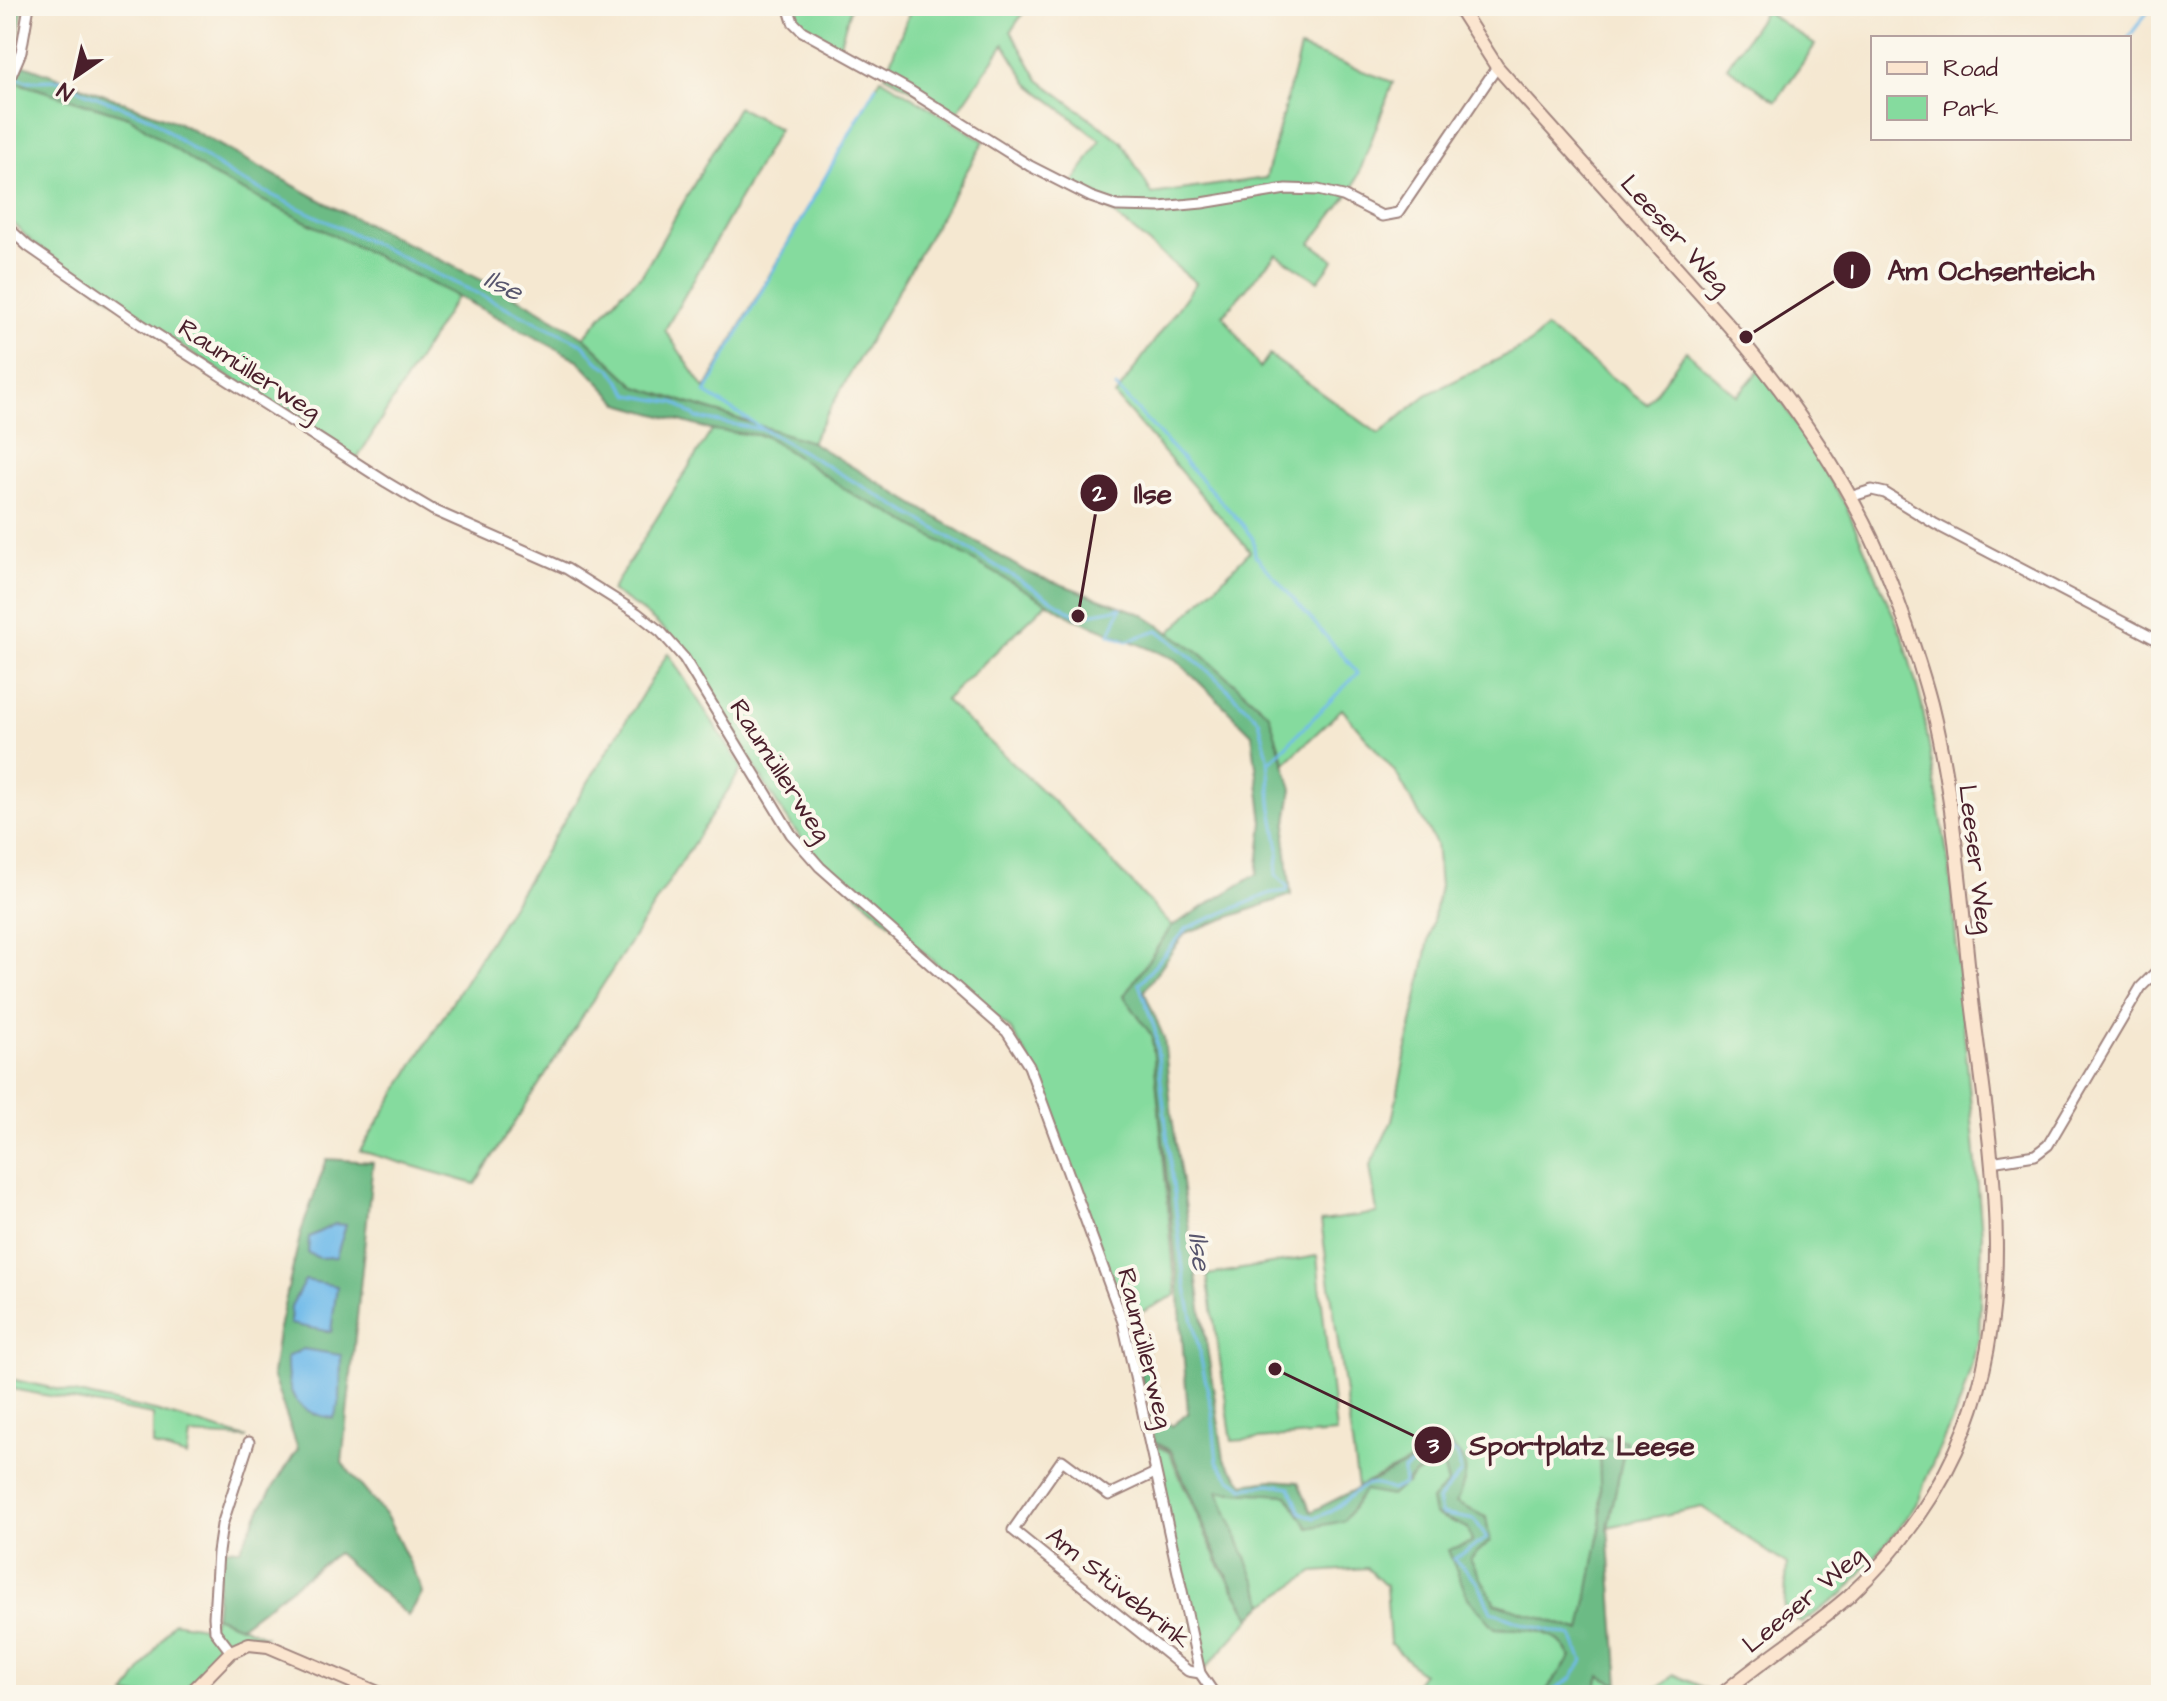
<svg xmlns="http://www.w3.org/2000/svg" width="2167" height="1701" viewBox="0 0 2167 1701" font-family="'Architects Daughter',sans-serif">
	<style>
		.green { fill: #85db9e; stroke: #687d64; stroke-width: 2 }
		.forest { fill: #6cbb85; stroke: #5b6d58; stroke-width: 2 }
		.water { fill: #71bbea; stroke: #5e6d8a; stroke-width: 2 }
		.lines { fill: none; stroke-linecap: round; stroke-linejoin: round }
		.stream { stroke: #71bbea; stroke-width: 3 }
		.street-casing { stroke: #a0847e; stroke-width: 13 }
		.secondary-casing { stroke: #a0847e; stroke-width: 16 }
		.street { stroke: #fff; stroke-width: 9 }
		.secondary { stroke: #fbe5cf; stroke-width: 12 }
		.labels { text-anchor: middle; stroke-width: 8; stroke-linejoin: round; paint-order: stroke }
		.street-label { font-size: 26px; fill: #4a1f2b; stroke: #fbf7ec }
		.water-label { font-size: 28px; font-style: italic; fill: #58566e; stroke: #fbf7ec }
		.leader { fill: none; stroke: #4a1f2b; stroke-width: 3 }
		.callout-dot { fill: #4a1f2b; stroke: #fbf7ec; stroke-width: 3 }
		.mark-label { font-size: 24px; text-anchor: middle; font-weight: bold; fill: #fff }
		.callout-label { font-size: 28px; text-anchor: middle; font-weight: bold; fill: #4a1f2b; stroke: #fbf7ec; stroke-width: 8; stroke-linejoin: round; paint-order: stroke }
	</style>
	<rect width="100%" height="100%" fill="#fbf7ec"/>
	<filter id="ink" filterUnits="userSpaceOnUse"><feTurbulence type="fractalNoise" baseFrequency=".0125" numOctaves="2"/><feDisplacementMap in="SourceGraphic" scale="16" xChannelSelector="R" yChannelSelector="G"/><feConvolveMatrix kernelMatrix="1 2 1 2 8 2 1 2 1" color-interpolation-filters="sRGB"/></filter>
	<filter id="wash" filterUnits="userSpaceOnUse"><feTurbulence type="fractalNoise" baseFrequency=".006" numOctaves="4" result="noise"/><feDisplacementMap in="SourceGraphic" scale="32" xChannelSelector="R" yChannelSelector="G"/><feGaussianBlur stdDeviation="1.8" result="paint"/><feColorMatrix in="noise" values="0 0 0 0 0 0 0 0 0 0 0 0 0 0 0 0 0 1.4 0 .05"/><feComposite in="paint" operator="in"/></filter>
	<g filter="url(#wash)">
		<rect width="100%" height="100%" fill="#f5e8d1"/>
		<!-- green -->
		<g class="green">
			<polygon points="6,6 23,6 17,43 9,61 6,58"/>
			<path d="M 792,6 L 851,6 L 839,47 C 818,36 798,30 792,6 Z"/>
			<polygon points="912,6 1028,6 1011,31 1039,80 1122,142 1152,194 1266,178 1300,48 1393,82 1354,187 1311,243 1334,260 1318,281 1276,254 1223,315 1260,368 1269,355 1379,434 1426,395 1529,344 1546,328 1647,404 1686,351 1737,396 1759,370 1782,401 1846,506 1903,637 1922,705 1950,871 1982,1233 1979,1339 1961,1401 1926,1478 1919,1500 1899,1529 1842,1595 1801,1623 1784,1612 1787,1565 1702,1507 1608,1527 1626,1440 1599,1438 1601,1526 1582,1631 1495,1603 1470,1559 1490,1541 1456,1503 1448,1443 1358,1487 1321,1221 1377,1213 1370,1166 1392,1121 1440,886 1436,844 1396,773 1342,709 1285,763 1268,714 1199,652 1169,634 1250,551 1115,396 1196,283 1097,200 1098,196 1073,184 1100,140 1028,83 1004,44 956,114 885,75"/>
			<polygon points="1765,11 1815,45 1776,101 1727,67"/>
			<polygon points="881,78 984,141 811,442 637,387 584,337 622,292 642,275 738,107 779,129 665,330 705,389"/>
			<polygon points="15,82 129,117 215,177 457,296 357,459 144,322 32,242 6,216 6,97"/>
			<path d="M 712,430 L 766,436 L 857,497 L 883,509 L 1049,601 L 945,700 L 1068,815 L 1172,926 L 1124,996 L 1152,1036 L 1176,1295 L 1126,1320 L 1045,1094 L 1032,1064 L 1010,1029 L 823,864 C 758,795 730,700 665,631 C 649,615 630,603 611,591 Z"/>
			<polygon points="668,653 742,768 475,1184 360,1151"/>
			<polygon points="1317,1256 1336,1433 1232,1441 1207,1275"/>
			<polygon points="6,1375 15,1380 155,1411 247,1438 190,1435 187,1457 153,1446 153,1415 6,1388"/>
			<polygon points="1156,1446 1169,1452 1218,1562 1251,1618 1204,1670 1158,1468"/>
			<path d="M 1442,1461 L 1448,1484 L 1431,1500 L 1434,1514 L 1468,1528 L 1473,1542 L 1449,1550 L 1495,1628 C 1526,1630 1557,1626 1571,1658 L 1543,1695 L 1408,1695 L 1422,1674 L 1390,1643 L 1386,1586 L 1367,1568 L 1314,1572 L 1265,1604 L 1217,1491 L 1287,1495 L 1309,1528 L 1364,1491 L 1407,1484 L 1414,1475 Z"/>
			<polygon points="215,1616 265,1636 236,1642 178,1695 125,1695 173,1622 209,1628"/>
			<path d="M 1673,1674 L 1711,1691 L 1708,1695 L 1594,1695 L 1600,1676 C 1625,1687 1653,1701 1673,1674 Z"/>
		</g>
		<!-- forest -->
		<g class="forest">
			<path d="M 6,58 L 179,123 L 335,208 L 524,301 L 584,337 L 637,387 L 811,442 L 1027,572 L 1142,614 L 1199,652 L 1269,714 L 1292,789 L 1285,836 L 1291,895 L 1185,933 L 1144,991 L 1164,1038 L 1172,1117 L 1224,1459 L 1244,1484 L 1271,1480 L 1298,1482 L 1311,1512 L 1448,1443 C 1473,1464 1467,1475 1456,1503 L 1486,1517 L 1490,1541 L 1470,1559 L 1495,1603 L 1581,1631 L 1601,1526 L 1599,1437 L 1626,1441 L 1608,1527 L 1619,1685 L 1600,1676 L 1594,1695 L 1543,1695 L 1571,1657 C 1557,1626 1525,1630 1495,1628 L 1468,1598 L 1448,1550 L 1472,1542 L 1468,1528 L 1434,1514 L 1431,1500 L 1448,1484 L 1442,1461 L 1414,1475 L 1391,1496 L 1364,1491 L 1344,1521 L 1308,1528 L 1287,1495 L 1218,1491 L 1265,1604 L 1251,1618 L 1220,1563 L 1171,1451 L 1154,1442 L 1148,1406 L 1172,1426 L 1188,1413 L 1179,1296 L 1152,1036 L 1124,996 L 1172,926 L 1257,874 L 1263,822 L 1252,734 L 1225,707 L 1175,659 L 1074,618 L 883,509 L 857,497 L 766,436 L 712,430 L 620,404 L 578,360 L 457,296 L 215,177 L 129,117 L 6,79 Z"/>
			<polygon points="327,1159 373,1162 342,1463 387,1517 419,1582 422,1594 408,1616 337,1553 240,1626 215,1616 221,1548 240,1549 265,1500 298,1449 272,1375 278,1332 301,1232"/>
			<polygon points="1143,1333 1154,1386 1159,1387 1158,1398 1145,1393 1131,1336"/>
		</g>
		<!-- water -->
		<g class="water">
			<polygon points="335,1224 346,1225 336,1257 319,1258 308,1253 309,1237"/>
			<polygon points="305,1280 337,1286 331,1332 290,1324 291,1306"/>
			<path d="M 303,1349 L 341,1355 L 340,1400 L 334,1418 C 295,1414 286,1393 287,1357 Z"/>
		</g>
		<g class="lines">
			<!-- stream -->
			<g class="stream">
				<polyline points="2128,38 2152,6"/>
				<path d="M 6,72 L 26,81 L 64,80 L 84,92 L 151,118 L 179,140 L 234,177 L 583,344 L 598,362 L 611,369 L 630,395 L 676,403 L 697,418 L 765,430 L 931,526 L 1078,616 L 1121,608 L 1110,634 L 1127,641 L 1158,630 L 1215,677 L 1259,720 L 1268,757 L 1271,803 L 1279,849 L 1276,875 L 1288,887 L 1287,891 L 1271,893 L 1187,928 L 1139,984 L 1155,1030 L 1184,1279 L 1212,1411 L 1217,1462 L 1230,1478 L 1244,1488 L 1270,1484 L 1290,1487 L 1300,1512 L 1315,1518 C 1324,1514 1333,1511 1340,1505 C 1361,1488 1364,1478 1392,1490 L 1404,1484 L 1403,1471 L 1418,1461 L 1426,1462 L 1446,1448 L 1457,1454 L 1461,1473 L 1438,1500 L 1441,1514 L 1475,1520 L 1487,1538 L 1454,1559 L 1477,1581 L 1491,1611 L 1525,1624 L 1572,1636 L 1583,1661 L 1572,1678 L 1547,1695"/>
				<polyline points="1116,387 1242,524 1253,539 1255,555 1358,673 1269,763"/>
				<polyline points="760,427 705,393 876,86"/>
			</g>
		</g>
	</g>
	<g filter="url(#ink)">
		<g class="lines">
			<defs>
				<g id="street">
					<polyline points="788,6 793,22 802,31 909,90 1030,166 1091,197 1117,206 1160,207 1202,203 1286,189 1318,190 1343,196 1382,216 1398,213 1497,67"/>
					<polyline points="6,87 21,52 29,6"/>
					<polyline points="6,226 28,246 142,325 386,482 433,510 567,569 637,613 661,632 684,658 791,834 820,867 1007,1032 1029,1066 1123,1322 1200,1673 1215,1695"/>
					<polyline points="1850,497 1872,490 1885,493 1935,524 2161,642"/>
					<polyline points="1991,1162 2035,1155 2048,1145 2141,987 2161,967"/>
					<polyline points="1155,1473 1109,1495 1062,1460 1013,1530 1188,1671 1200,1673"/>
					<polyline points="231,1652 215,1631 214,1617 218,1552 222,1525 249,1442"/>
				</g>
				<g id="secondary">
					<path d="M 1458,6 L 1497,67 L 1730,327 C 1795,403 1853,487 1890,580 C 1905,620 1920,662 1931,704 C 1955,801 1961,902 1972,1001 C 1989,1142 2019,1290 1966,1427 C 1942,1491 1899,1550 1849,1596 C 1809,1631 1762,1660 1721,1695"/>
					<polyline points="189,1695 231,1652 249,1644 268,1646 383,1695"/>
				</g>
			</defs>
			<!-- street casing -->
			<use href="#street" class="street-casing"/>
			<!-- secondary casing -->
			<use href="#secondary" class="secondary-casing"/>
			<!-- street -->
			<use href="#street" class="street"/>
			<!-- secondary -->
			<use href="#secondary" class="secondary"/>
		</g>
	</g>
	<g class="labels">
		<!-- street labels -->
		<g class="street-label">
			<text transform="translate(1676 234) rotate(48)" y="9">Leeser Weg</text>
			<text transform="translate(250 369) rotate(33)" y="9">Raumüllerweg</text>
			<text transform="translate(781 770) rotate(57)" y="9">Raumüllerweg</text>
			<text transform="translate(1977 859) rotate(83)" y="9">Leeser Weg</text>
			<text transform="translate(1146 1348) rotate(76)" y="9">Raumüllerweg</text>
			<text transform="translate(1119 1587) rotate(39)" y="9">Am Stüvebrink</text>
			<text transform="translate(1803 1599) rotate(-40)" y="9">Leeser Weg</text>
		</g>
		<!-- water labels -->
		<g class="water-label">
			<text transform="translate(504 284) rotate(26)" y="10">Ilse</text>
			<text transform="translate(1201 1251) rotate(83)" y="10">Ilse</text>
		</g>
	</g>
	<!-- callouts -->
	<path class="leader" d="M1746 337L1852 270M1078 616L1099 493M1275 1369L1433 1445"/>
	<g class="callout-dot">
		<circle cx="1746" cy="337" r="8"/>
		<circle cx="1078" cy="616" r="8"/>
		<circle cx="1275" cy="1369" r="8"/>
		<circle cx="1852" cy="270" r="20"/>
		<circle cx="1099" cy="493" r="20"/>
		<circle cx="1433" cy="1445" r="20"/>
	</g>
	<g class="mark-label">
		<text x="1852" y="279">1</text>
		<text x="1099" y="501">2</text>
		<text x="1433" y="1453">3</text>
	</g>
	<g class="callout-label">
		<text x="1991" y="280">Am Ochsenteich</text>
		<text x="1153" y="503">Ilse</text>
		<text x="1582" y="1455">Sportplatz Leese</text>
	</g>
	<!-- margin -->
	<rect width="2167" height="1701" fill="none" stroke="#fbf7ec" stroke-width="32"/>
	<!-- legend -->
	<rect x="1871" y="36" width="260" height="104" fill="#fbf7ec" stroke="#b4a19f" stroke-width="2"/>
	<rect x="1887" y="62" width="40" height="12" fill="#fbe5cf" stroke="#b4a19f" stroke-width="2"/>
	<text x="1943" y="76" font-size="24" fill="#4a1f2b">Road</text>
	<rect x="1887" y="96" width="40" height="24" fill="#85db9e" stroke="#b4a19f" stroke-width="2"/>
	<text x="1943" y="116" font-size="24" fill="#4a1f2b">Park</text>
	<!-- north arrow -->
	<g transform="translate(76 76) rotate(214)" stroke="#fbf7ec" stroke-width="6" paint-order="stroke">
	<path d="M0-6L14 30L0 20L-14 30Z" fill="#4a1f2b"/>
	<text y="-12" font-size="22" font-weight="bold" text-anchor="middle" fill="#4a1f2b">N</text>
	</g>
</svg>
